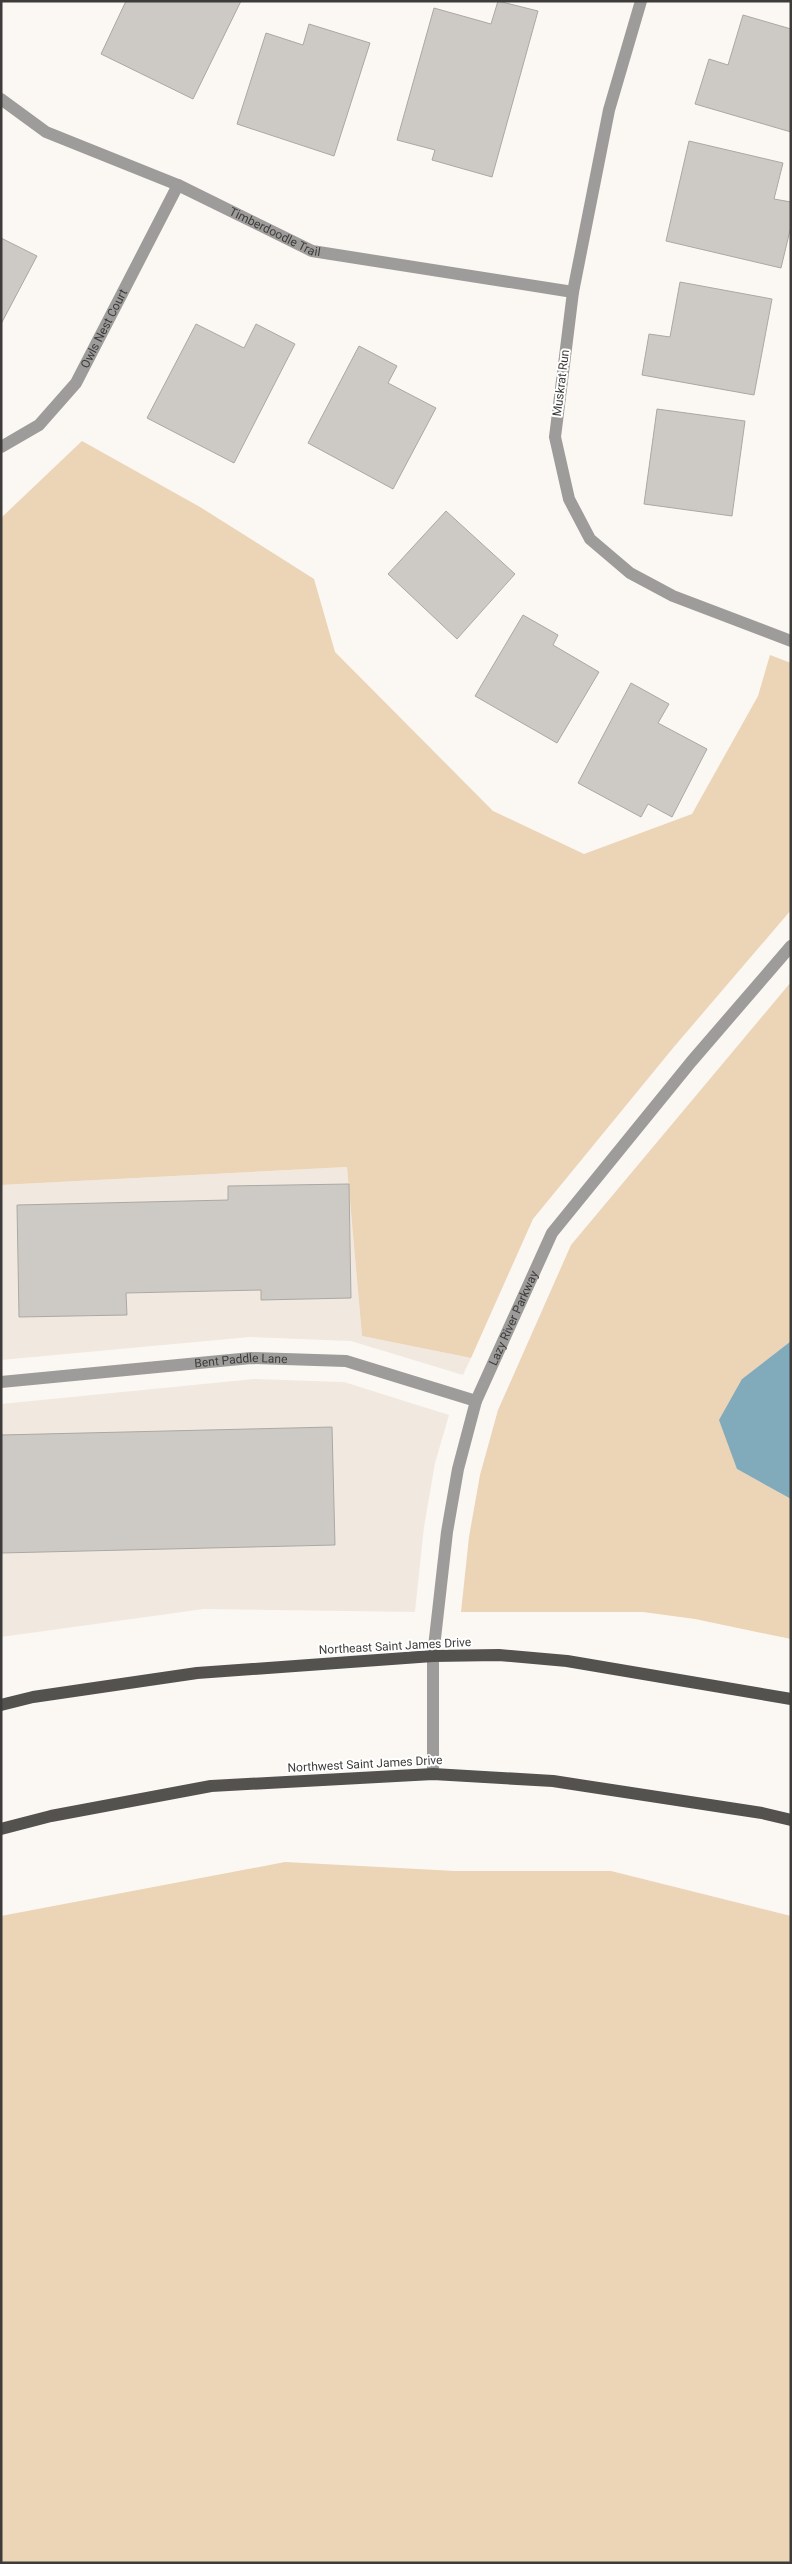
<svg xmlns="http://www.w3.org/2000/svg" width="792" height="2564" viewBox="0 0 792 2564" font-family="Roboto,sans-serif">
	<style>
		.built { fill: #f1e9e0 }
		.green { fill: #ecd4b6 }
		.water { fill: #81aabb }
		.building { fill: #cdcac6; stroke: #aba8a4 }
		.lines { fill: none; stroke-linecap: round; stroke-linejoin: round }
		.minor { stroke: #9d9c9a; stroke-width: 12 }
		.major { stroke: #54524f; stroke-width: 12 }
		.labels { text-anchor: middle; stroke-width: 4; stroke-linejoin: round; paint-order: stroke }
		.street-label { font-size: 12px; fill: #3d3c3a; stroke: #fff }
	</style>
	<rect width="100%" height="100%" fill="#fbf7f3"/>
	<!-- built -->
	<g class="built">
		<polygon points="347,1167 362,1336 471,1358 463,1375 351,1341 250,1337 1,1360 1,1185"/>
		<polygon points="254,1379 344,1382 449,1415 435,1463 424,1527 415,1612 204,1609 1,1637 1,1404"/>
	</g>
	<!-- green -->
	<g class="green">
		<polygon points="82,441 200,507 314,579 335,652 493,811 584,854 692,814 758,696 770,655 791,663 791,910 673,1048 533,1219 471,1358 362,1336 347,1167 1,1185 1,518"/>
		<polygon points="791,982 791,1341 742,1379 737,1469 791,1499 791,1639 695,1619 643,1612 461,1612 469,1537 480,1475 498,1410 571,1245"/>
		<polygon points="285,1862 455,1871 611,1871 791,1916 791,2563 1,2563 1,1916"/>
	</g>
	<!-- water -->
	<polygon class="water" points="791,1341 791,1499 737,1469 719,1420 742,1379"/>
	<!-- building -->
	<g class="building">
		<polygon points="126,1 241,1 193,99 101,54"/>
		<polygon points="498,1 538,11 492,177 432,160 435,150 397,140 434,8 491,24"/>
		<polygon points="743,15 791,29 791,132 695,104 709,59 728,65"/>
		<polygon points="309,24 370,43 334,156 237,124 266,33 303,45"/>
		<polygon points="689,141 783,163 774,199 791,202 791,226 781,268 666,241"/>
		<polygon points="1,238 37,256 1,324"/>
		<polygon points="680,282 772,299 754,395 642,375 649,334 670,337"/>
		<polygon points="196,324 244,348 256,324 295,344 234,463 147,418"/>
		<polygon points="359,346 397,366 388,383 436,408 393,489 308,443"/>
		<polygon points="657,409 745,421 732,516 644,504"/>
		<polygon points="446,511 515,574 457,639 388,574"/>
		<polygon points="523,615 558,635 553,645 599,672 557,743 475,696"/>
		<polygon points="631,683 669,704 658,723 707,749 672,817 648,804 641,817 578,783"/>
		<polygon points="349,1184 351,1298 261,1300 261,1290 126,1293 127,1315 19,1317 17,1205 228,1200 228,1186"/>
		<polygon points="332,1427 335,1545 1,1553 1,1435"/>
	</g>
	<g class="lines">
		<!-- minor -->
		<g class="minor">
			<polyline points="641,1 609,110 573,292 555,437 569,499 590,539 630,573 673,596 791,641"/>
			<path id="s1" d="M 1,99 L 46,132 L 178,185 L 312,251 L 573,292"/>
			<path id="s2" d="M 1,447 L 39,425 L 76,383 L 178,185"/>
			<path id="s3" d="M 1,1382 L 251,1358 L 346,1361 L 476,1401"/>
			<path id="s4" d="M 433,1774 L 433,1656 L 447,1532 L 458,1469 L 476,1401 L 552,1233 L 691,1062 L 791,946"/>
		</g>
		<!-- major -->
		<g class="major">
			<polyline points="1,1705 33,1697 197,1673 433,1656 499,1655 567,1661 791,1699"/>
			<polyline points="1,1829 51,1816 211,1786 433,1774 553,1781 762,1813 791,1820"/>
		</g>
	</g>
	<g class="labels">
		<!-- street labels -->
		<g class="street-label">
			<text dy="4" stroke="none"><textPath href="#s1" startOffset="306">Timberdoodle Trail</textPath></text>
			<text dy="4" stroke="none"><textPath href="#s2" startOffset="161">Owls Nest Court</textPath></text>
			<text transform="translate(561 383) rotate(-83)" y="4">Muskrat Run</text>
			<text dy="4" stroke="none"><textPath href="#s4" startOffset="468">Lazy River Parkway</textPath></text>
			<text dy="4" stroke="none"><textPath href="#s3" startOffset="241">Bent Paddle Lane</textPath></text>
			<text transform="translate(395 1646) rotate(-3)" y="4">Northeast Saint James Drive</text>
			<text transform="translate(365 1764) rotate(-3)" y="4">Northwest Saint James Drive</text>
		</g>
	</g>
	<!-- border -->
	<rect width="792" height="2564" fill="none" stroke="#3d3c3a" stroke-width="5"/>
</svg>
